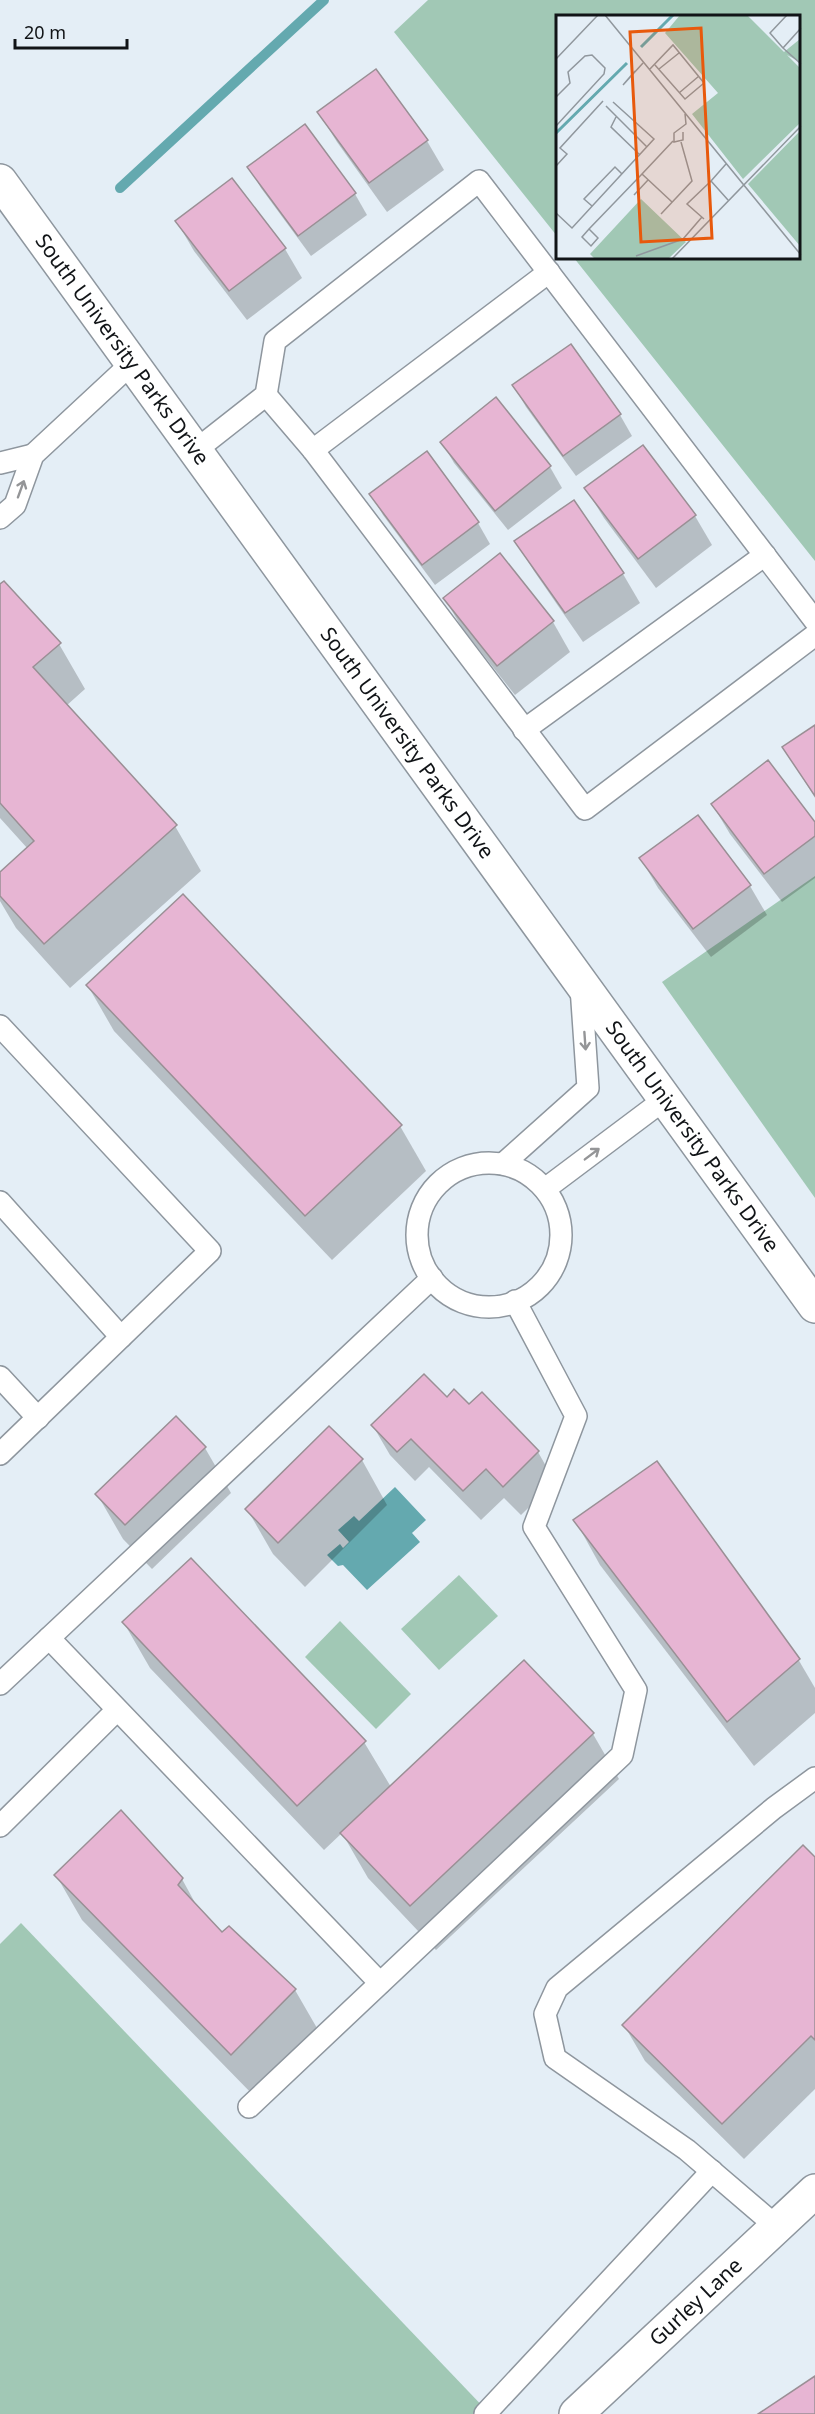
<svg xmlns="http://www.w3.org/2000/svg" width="815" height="2414" viewBox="0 0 815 2414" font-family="'Noto Sans',sans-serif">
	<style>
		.green { fill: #a1c8b5 }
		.water { fill: #64a9af }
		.shadow { fill: #0003 }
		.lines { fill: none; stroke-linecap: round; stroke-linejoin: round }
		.stream { stroke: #64a9af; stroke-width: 10 }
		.building { fill: #e7b5d3; stroke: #9a8f95; stroke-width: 1.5 }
		.service-casing { stroke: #8e969e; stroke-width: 24 }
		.minor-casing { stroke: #8e969e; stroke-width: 36 }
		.secondary-casing { stroke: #8e969e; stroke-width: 36 }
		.service { stroke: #fff; stroke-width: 21 }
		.minor { stroke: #fff; stroke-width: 33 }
		.secondary { stroke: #fff; stroke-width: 33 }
		.oneway { stroke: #949597 }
		.labels { text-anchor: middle; stroke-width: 4.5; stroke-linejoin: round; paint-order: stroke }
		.street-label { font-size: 21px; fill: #111417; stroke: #e4eef6 }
		.inset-river { fill: none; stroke: #64a9af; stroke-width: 3 }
		.inset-road { fill: none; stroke: #90979d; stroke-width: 1.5 }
		.view { fill: #e8590c; fill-opacity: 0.15; stroke: #e8590c; stroke-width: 3 }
		.inset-edge { fill: none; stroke: #111417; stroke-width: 3 }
	</style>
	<rect width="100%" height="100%" fill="#e4eef6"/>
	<!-- green -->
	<g class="green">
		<polygon points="428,0 815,0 815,561 574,258 798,258 798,16 557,16 557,236 394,32"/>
		<polygon points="815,876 815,1198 662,982"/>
		<polygon points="459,1575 498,1616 439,1670 401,1629"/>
		<polygon points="340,1621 411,1694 376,1729 305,1657"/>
		<polygon points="21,1923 490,2414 0,2414 0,1944"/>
	</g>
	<!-- water -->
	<polygon class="water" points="395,1487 426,1520 412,1533 420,1542 367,1590 343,1565 338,1566 327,1555 340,1544 343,1548 349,1542 338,1530 354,1516 359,1521"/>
	<!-- shadow -->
	<g class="shadow">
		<polygon points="319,113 427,141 444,170 387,212 337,142"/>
		<polygon points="305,126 355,194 367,215 311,256 261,188 249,167"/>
		<polygon points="177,222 285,249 302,278 247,320 194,251"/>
		<polygon points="570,346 620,415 632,436 576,476 526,407 514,386"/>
		<polygon points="442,442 550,467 562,488 508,530 454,463"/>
		<polygon points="426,454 478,523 490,544 435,585 383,515 371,494"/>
		<polygon points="586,489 695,516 712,545 656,588 604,518"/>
		<polygon points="516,541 623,574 640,603 583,642 534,571"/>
		<polygon points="500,555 553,622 570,652 515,695 462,628 445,599"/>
		<polygon points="0,586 59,644 85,689 66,706 175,826 201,871 70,988 16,928 0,901 0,874 28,849 0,818"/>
		<polygon points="815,727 815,798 784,748"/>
		<polygon points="712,804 815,824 815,878 782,902 730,834"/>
		<polygon points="641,859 750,886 767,915 711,957 658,888"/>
		<polygon points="88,986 400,1126 426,1171 332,1260 114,1031"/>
		<polygon points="482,1394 538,1452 555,1482 521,1515 504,1498 481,1520 429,1467 415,1481 390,1455 373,1426 447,1399 469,1406"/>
		<polygon points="176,1418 205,1448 231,1493 152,1569 123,1539 97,1494"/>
		<polygon points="362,1460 387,1505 305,1587 273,1554 247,1509"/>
		<polygon points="575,1520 798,1659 815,1688 815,1713 754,1766 600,1565"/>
		<polygon points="124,1623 364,1742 391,1787 524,1662 593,1734 619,1779 436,1950 368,1878 342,1833 324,1850 150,1668"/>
		<polygon points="815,1859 815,2089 744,2159 645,2061 624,2025"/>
		<polygon points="56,1875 182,1879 199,1910 222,1934 295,1990 321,2035 257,2099 82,1920"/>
	</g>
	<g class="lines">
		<!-- stream -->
		<polyline class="stream" points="120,188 324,0"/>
	</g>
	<!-- building -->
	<g class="building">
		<polygon points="376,69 428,140 369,183 317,112"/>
		<polygon points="305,124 356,193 298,236 247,167"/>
		<polygon points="232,178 286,248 229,291 175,221"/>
		<polygon points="571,344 621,414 563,456 512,385"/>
		<polygon points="496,397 551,466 495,511 440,442"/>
		<polygon points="643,445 696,515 638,559 584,488"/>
		<polygon points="427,451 479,522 422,565 369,494"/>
		<polygon points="574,500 624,573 565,613 514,541"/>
		<polygon points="500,553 554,621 497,666 443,598"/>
		<polygon points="4,581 61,643 33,667 177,825 44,944 0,896 0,872 34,841 0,803 0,584"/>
		<polygon points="815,725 815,796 782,747"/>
		<polygon points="768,760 815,822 815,836 764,874 711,804"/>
		<polygon points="698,815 751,885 693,929 639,858"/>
		<polygon points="183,894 402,1125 305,1216 86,985"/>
		<polygon points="424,1374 447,1397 454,1389 469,1404 482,1392 539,1451 503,1487 486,1469 463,1491 411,1439 397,1452 371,1425"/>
		<polygon points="176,1416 206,1447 125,1525 95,1494"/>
		<polygon points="329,1426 363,1459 278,1543 245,1509"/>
		<polygon points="657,1461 800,1659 727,1722 573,1520"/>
		<polygon points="191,1558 366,1741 297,1806 122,1622"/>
		<polygon points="524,1660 594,1733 410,1906 340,1833"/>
		<polygon points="121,1810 183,1878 178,1885 222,1932 229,1926 296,1989 231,2055 54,1875"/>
		<polygon points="803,1845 815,1857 815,2040 811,2036 722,2124 622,2025"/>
		<polygon points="815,2376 815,2414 758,2414"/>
	</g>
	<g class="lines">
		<defs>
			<g id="service">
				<polyline points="266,395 313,450 585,809 815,635"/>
				<polyline points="196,450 266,395 275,341 479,181 815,621"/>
				<polyline points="313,450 549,272"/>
				<polyline points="0,463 33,455"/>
				<polyline points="0,518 15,505 33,455 132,363"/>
				<polyline points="524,730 765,555"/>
				<polyline points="0,1026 210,1251 0,1454"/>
				<circle cx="489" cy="1235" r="72"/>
				<polyline points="503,1164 588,1088 581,987"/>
				<polyline points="545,1189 665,1099"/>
				<polyline points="0,1202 121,1337"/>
				<polyline points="0,1377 38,1418"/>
				<polyline points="0,1684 49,1638"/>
				<polyline points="0,1826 117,1710"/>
				<polyline points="380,1983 49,1638 432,1278"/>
				<polyline points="249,2107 622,1755 636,1690 534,1527 576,1416 515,1301"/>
				<polyline points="777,2227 687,2150 555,2058 545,2014 557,1988 774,1808 815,1778"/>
				<polyline points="485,2414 712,2171"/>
			</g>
			<g id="minor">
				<path id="s1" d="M 576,2414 L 815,2191"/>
			</g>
			<g id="secondary">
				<path id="s2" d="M 0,181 L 815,1306"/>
			</g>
		</defs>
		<!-- service casing -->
		<use href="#service" class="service-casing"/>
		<!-- minor casing -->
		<use href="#minor" class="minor-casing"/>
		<!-- secondary casing -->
		<use href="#secondary" class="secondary-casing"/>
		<!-- service -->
		<use href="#service" class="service"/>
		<!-- minor -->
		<use href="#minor" class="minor"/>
		<!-- secondary -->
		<use href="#secondary" class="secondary"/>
	</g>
	<!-- one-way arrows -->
	<defs><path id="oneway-shaft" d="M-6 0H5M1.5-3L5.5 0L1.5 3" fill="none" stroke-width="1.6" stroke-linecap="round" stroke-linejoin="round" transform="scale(1.5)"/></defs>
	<g class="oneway">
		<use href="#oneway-shaft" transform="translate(21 489) rotate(-70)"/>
		<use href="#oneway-shaft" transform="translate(585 1041) rotate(86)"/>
		<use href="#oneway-shaft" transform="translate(592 1154) rotate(-37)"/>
	</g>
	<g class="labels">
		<!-- street labels -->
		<g class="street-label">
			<text dy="7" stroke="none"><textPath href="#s2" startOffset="208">South University Parks Drive</textPath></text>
			<text dy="7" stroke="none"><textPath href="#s2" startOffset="694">South University Parks Drive</textPath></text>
			<text dy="7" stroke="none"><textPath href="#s2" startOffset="1180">South University Parks Drive</textPath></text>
			<text dy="7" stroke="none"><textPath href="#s1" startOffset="164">Gurley Lane</textPath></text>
		</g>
	</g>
	<!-- overview -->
	<g transform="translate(556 15)">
		<rect width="244" height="244" fill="#e4eef6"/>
		<path d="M 124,0 L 191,0 L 228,37 L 244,24 L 244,47 L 231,40 L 244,53 L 244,108 L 187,164 L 136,99 L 162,78 L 109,18 ZM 244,116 L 244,231 L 192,169 ZM 85,184 L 130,227 L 112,244 L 39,244 L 34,239 Z" fill="#a1c8b5"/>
		<path class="inset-river" d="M 85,32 L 117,0M 0,118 L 71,48"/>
		<path class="inset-road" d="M 49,0 L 245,240M 245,13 L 227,33 L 245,49M 227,33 L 214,18 L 231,0M 0,44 L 42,0M 103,54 L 123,38M 93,55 L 117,30 L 148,68 L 129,84 L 99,50M 79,56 L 67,70 L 87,48M 123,78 L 143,61M 0,82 L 14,68 L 12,57 L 29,41 L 36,40 L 49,53 L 48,59 L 0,111M 50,91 L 91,132M 60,102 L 55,112 L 84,140M 127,117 L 127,125 L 118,127 L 118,118 L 130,109 L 129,99M 170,149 L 155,166 L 172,185M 0,151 L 11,139 L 4,133 L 47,86M 78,180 L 92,165M 116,187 L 86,159 L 117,126M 36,191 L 28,184 L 59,152 L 66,159M 0,198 L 16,213 L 98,124 L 57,87M 105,199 L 136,166 L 125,127M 148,204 L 131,189 L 155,166M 33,214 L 26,222 L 35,231 L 42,223 L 33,214 L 86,159M 80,241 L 127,224 L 146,202M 116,244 L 245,111"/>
		<path class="view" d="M 145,13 L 156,223 L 85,227 L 74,17 Z"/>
		<rect width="244" height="244" class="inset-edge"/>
	</g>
	<!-- scale -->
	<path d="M15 39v9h112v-9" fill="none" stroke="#111417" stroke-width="3"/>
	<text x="24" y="39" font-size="18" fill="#111417" stroke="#e4eef6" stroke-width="4.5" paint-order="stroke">20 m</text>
</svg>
